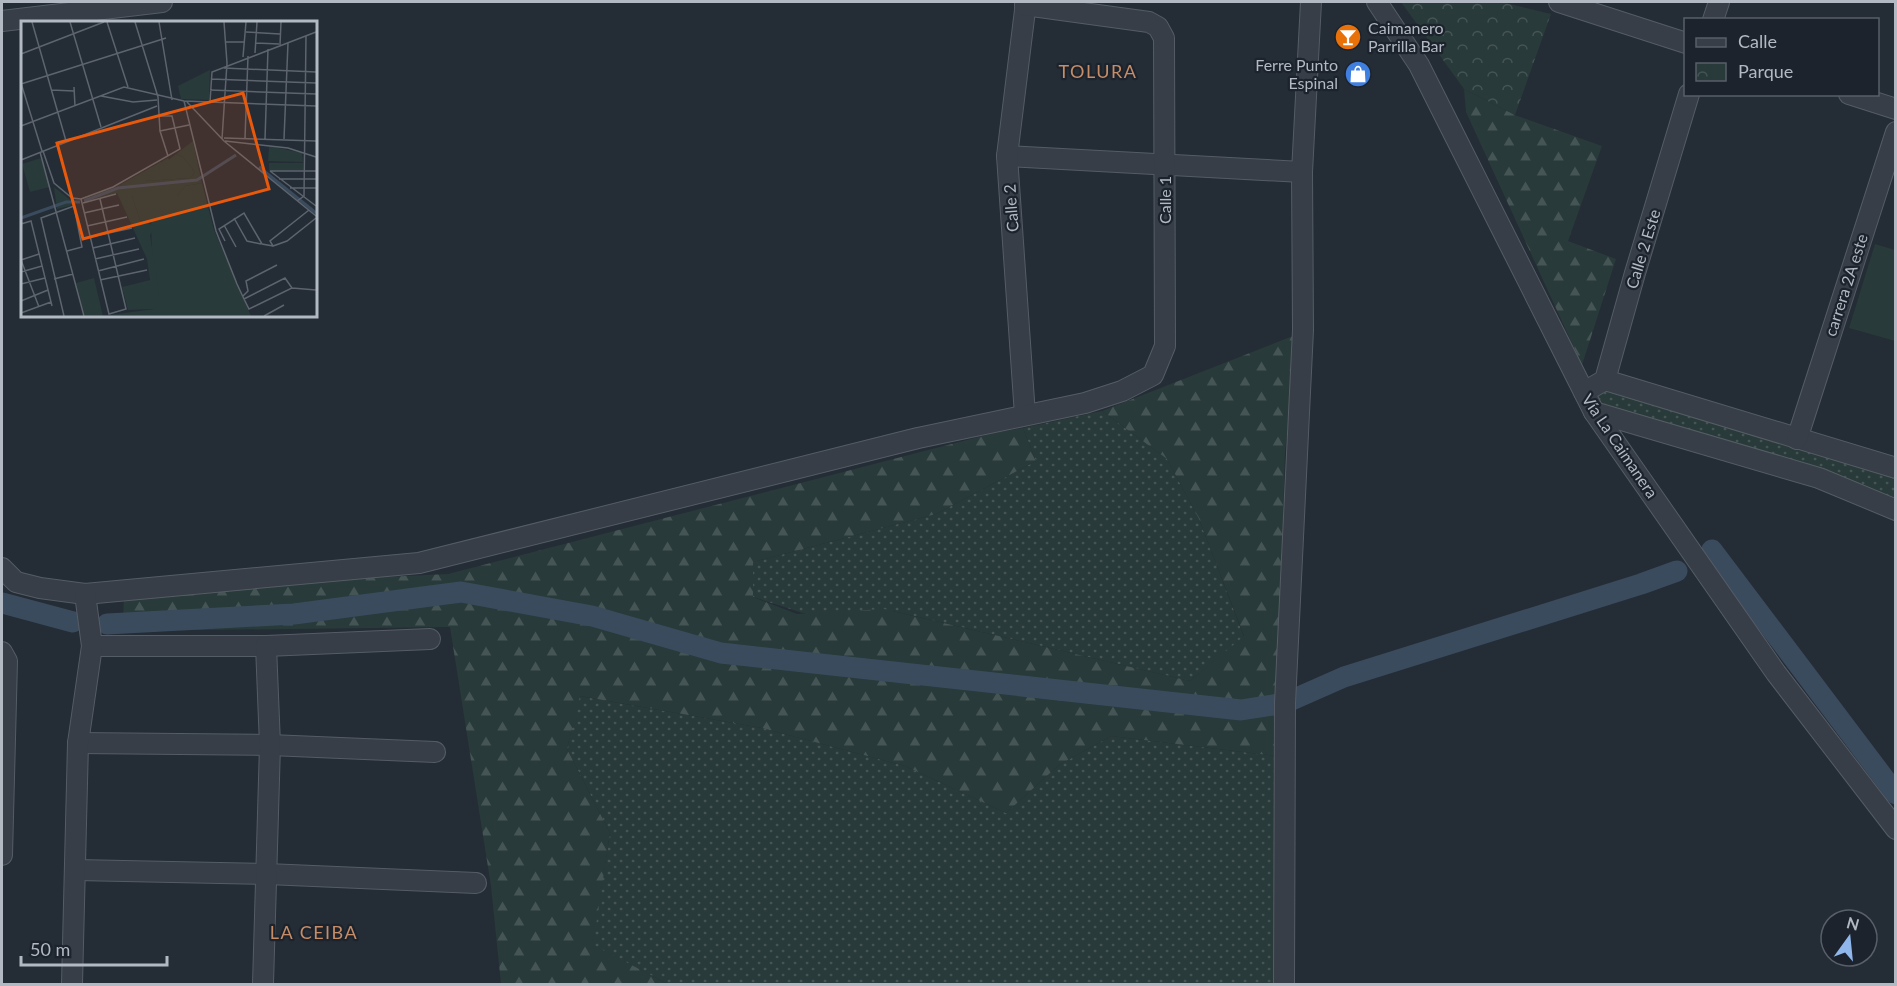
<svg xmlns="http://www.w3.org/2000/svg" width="1897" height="986" viewBox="0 0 1897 986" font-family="Lato,sans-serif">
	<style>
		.grass { fill: url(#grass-dots) }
		.forest { fill: url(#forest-firs) }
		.park { fill: url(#park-crowns) }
		.pitch { fill: #283a39 }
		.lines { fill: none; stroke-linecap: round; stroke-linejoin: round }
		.canal { stroke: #3a4b5d; stroke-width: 21 }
		.street-casing { stroke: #555c65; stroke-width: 22 }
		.street { stroke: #373e47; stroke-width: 20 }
		.labels { text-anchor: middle; stroke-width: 4.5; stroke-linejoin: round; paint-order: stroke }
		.poi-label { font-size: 16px; fill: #b2b9c3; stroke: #1c232c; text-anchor: start }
		.street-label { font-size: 16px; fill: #b2b9c3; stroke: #1c232c }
		.neighbourhood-label { font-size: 18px; letter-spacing: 1.5px; fill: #c68d69; stroke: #1c232c }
		.inset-river { fill: none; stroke: #3a4b5d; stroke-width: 3 }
		.inset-road { fill: none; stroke: #5d646e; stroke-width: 1.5 }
		.view { fill: #e8590c; fill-opacity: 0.15; stroke: #e8590c; stroke-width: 3 }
		.inset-edge { fill: none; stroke: #b2b9c3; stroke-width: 3 }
	</style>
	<defs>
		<pattern id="grass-dots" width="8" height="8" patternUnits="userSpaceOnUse" patternTransform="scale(1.5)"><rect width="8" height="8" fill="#283a39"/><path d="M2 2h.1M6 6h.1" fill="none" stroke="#455454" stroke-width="1.8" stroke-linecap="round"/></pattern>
		<pattern id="forest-firs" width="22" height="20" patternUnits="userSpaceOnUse" patternTransform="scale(1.5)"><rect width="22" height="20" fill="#283a39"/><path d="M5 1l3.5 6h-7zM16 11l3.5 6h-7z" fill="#455454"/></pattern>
		<pattern id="park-crowns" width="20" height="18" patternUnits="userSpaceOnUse" patternTransform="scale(1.5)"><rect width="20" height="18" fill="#283a39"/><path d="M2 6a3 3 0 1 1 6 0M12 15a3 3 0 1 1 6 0" fill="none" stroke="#455454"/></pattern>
	</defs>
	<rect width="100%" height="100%" fill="#242c36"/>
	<!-- grass -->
	<g class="grass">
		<polygon points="1606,386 1895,474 1895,504 1596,409 1591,399"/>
		<polygon points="1102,411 1167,459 1199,519 1244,637 1190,681 893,611 806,614 753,597 753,562 936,514 1036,461 1023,428"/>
		<polygon points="579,696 762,728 905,766 1006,813 1059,765 1111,736 1276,756 1277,984 668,984 592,945 610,833 567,749"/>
	</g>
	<!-- forest -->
	<g class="forest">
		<polygon points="1464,89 1515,115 1602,146 1568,241 1616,259 1582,365 1466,112"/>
		<polygon points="1298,334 1285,452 1276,756 1111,736 1059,765 1006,813 905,766 762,728 580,696 567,749 610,833 593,945 668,984 501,984 491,886 450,627 123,631 124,589 448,574 994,433 1023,428 1036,461 936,514 753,562 753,597 797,614 884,609 1190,681 1244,636 1199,519 1167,459 1102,411"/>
	</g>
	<!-- park -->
	<polygon class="park" points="1401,2 1502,2 1551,14 1515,115 1464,89"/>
	<!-- pitch -->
	<polygon class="pitch" points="1875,244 1895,250 1895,341 1849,328"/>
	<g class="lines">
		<!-- canal -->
		<g class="canal">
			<polyline points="1712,550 1896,794"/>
			<polyline points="2,603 73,622"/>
			<polyline points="107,624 294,614 461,592 592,616 721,653 1241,710 1285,703 1344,677 1641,584 1677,571"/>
		</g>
		<defs>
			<g id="street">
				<polyline points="1377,2 1419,65 1594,412 1776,673 1896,829"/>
				<polyline points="1559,2 1686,43"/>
				<polyline points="1713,20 1719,2"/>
				<polyline points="2,21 162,2"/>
				<polyline points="1849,94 1896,109"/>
				<polyline points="1007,156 1302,172"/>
				<polyline points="1605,380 1896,468"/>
				<polyline points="1584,392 1605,380 1635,273 1689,94"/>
				<polyline points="1594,412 1819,478 1896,510"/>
				<polyline points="1025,415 1007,156 1026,2"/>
				<polyline points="1797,439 1896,132"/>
				<polyline points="2,568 16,582 40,588 85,594 419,563 918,438 1085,403 1122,391 1153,375 1165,346 1164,38 1158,27 1149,22 1025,5"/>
				<polyline points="92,646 266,646 430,639"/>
				<polyline points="2,652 7,661 2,855"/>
				<polyline points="78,743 270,745 435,752"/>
				<polyline points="76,870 267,874 476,883"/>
				<polyline points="72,984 78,743 92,646 85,594"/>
				<polyline points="263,984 270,745 266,646"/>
				<polyline points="1284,984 1285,703 1303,330 1302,172 1311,2"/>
			</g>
		</defs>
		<!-- street casing -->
		<use href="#street" class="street-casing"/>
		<!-- street -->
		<use href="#street" class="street"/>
	</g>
	<!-- icons -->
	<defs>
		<symbol id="bar-disc" viewBox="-11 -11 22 22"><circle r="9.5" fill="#e8710a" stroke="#1c232c"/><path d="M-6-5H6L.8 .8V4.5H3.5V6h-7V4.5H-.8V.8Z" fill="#fff"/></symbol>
		<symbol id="shop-disc" viewBox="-11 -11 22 22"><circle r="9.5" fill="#3f7fe0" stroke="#1c232c"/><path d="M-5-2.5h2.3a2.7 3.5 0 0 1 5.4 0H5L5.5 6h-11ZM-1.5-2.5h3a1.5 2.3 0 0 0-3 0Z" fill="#fff"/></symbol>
	</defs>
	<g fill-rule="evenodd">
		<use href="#bar-disc" x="1333" y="22" width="30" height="30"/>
		<use href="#shop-disc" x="1343" y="59" width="30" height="30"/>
	</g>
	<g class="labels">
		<!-- poi labels -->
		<g class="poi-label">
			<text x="1368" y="34">Caimanero<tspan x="1368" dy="18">Parrilla Bar</tspan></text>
			<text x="1338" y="71" text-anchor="end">Ferre Punto<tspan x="1338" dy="18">Espinal</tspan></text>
		</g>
		<!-- street labels -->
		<g class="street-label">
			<text transform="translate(1165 200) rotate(-90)" y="6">Calle 1</text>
			<text transform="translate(1011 208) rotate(-94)" y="6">Calle 2</text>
			<text transform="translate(1643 249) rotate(-73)" y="6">Calle 2 Este</text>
			<text transform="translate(1846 285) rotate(-72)" y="6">carrera 2A este</text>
			<text transform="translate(1620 446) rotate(56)" y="6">Vía La Caimanera</text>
		</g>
		<!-- neighbourhood labels -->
		<g class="neighbourhood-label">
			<text x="1098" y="78">TOLURA</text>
			<text x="314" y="939">LA CEIBA</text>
		</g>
	</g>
	<!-- overview -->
	<g transform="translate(21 21)">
		<rect width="296" height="296" fill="#242c36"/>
		<path d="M 189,49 L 188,79 L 160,78 L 157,65 ZM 248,125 L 281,132 L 282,141 L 247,140 ZM 155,133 L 162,136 L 174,151 L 170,157 L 125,160 L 124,157 ZM 248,142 L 282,142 L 282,149 L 248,150 ZM 181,162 L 193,209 L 230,295 L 89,294 L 133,288 L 130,201 L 119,199 L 111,175 L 156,175 L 164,165 ZM 73,257 L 82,295 L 64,295 L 55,262 Z" fill="#283a39"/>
		<path d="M 172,120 L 181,162 L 164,165 L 156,175 L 111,175 L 119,199 L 135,205 L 129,214 L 138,272 L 133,288 L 107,289 L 101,266 L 129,259 L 126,238 L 96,172 L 64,180 L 63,176 L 95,166 L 147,137 L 149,140 L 125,157 L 125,160 L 170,157 L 174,151 L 162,136 L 155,133 ZM 33,166 L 52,181 L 53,184 L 36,188 Z" fill="#283a39"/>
		<path d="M 20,137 L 29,166 L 9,171 L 1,143 Z" fill="#283a39"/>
		<path class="inset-river" d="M 238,146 L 295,192M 63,180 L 97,167 L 176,159 L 215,134M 0,197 L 45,181 L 59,181"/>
		<path class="inset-road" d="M 11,1 L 45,120M 49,1 L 80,106M 86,1 L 107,66M 114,1 L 137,76 L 139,110 L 147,135M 138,1 L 151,79M 225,11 L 259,13M 205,21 L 224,21M 235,22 L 258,23M 259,24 L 260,1M 234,32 L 236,1M 0,33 L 83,1M 222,36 L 225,1M 203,47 L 295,51M 190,58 L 295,62M 0,62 L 21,130M 0,63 L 145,17M 53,66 L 54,85M 30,69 L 53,70M 189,69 L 295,73M 80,75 L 112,81 L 136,79M 163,80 L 195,210 L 216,263 L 223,278 L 228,288 L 271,267 L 264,257 L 223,278M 166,81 L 203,120 L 295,195M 189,81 L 191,51 L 295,11M 0,105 L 103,66 L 163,80 L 295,85M 139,110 L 168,104M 203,117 L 295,120M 224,117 L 227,35M 201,118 L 206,42 L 203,1M 244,118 L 247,28M 263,118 L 267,22M 204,120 L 267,127 L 295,136M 22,130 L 33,162 L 51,177 L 60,178 L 92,166 L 159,128 L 151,95 L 136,95M 19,131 L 63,295M 0,139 L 136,85M 249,150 L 295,185M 249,150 L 295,150M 258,158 L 295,158M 269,167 L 295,167M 60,178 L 88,293 L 105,288 L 79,178M 276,180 L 283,175 L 285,15M 62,182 L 95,173M 288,189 L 249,220 L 252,225 L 266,220 L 295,197M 63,192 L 98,184M 213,197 L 226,220 L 240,223M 0,203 L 10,200 L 31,285M 203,204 L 215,226M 66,205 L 106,196M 69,216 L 111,207M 204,220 L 198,208 L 223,192 L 241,223 L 252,225M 72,227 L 114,217M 74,238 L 118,228M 0,239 L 18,286M 0,239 L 18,233M 77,250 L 123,238M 0,251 L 21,245M 33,258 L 52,253M 79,259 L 126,249M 0,263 L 24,257M 271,267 L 295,269M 222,275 L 227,270 L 225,260 L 256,244M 0,280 L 27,269M 0,292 L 30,281M 43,295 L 20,197 L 53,185 L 61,226 L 46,230M 243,295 L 263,284"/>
		<path class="view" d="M 222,72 L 248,168 L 62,218 L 36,122 Z"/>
		<rect width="296" height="296" class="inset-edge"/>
	</g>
	<!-- border -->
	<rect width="1897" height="986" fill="none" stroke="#b2b9c3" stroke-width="6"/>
	<!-- legend -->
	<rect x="1684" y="18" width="195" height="78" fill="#1c232c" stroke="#585f68" stroke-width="1.5"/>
	<rect x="1696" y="38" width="30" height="9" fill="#373e47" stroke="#585f68" stroke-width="1.5"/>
	<text x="1738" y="48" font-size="18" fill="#b2b9c3">Calle</text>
	<rect x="1696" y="63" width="30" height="18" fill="url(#park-crowns)" stroke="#585f68" stroke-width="1.5"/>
	<text x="1738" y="78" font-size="18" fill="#b2b9c3">Parque</text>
	<!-- north arrow -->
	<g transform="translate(1849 938) rotate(15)"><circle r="28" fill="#1c232c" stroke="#585f68" stroke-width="1.5"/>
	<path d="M0-4.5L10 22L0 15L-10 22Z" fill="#8fb7eb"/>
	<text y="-9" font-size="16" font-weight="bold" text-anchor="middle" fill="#b2b9c3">N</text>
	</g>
	<!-- scale -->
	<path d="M21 956v9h146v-9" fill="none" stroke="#b2b9c3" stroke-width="3"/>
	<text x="30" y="956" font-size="18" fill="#b2b9c3" stroke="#1c232c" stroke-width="4.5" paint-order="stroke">50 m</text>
</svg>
